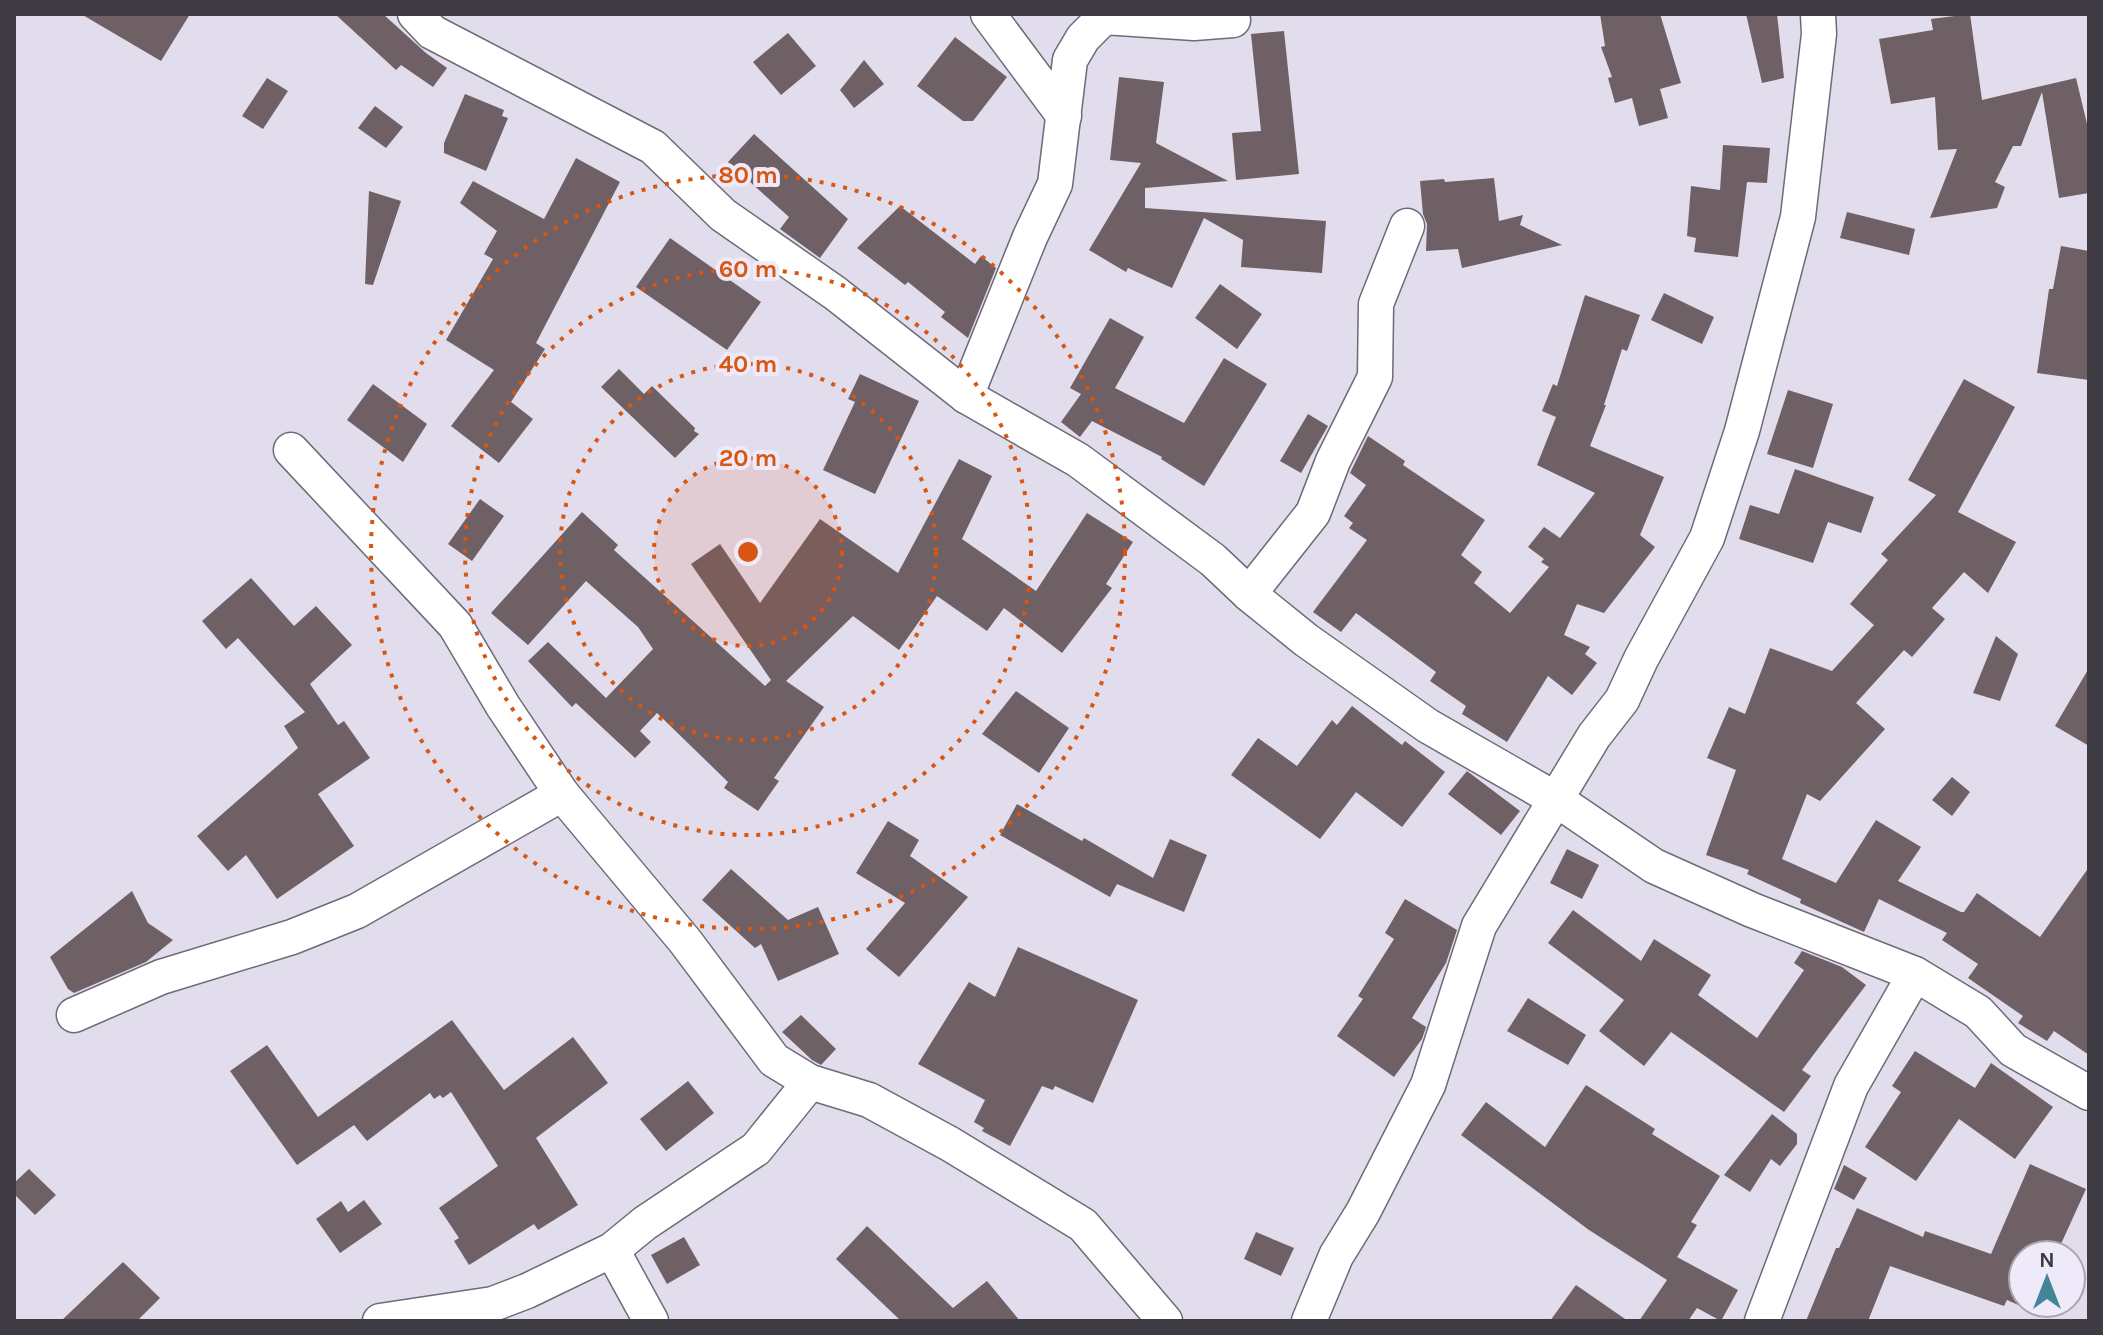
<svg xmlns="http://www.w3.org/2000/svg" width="2103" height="1335" viewBox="0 0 2103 1335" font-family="Karla,sans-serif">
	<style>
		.building { fill: #6f6066 }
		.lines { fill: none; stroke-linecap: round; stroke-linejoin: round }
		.minor-casing { stroke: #6e6a77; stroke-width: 37 }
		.minor { stroke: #fff; stroke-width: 34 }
		.ring { fill: none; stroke: #d75611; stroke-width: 4; stroke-dasharray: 4 8 }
		.centre { fill: #d75611; stroke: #efeafa; stroke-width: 4 }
		.ring-label { font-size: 24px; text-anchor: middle; font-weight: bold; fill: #d75611; stroke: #efeafa; stroke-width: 8; stroke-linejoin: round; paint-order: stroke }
	</style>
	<rect width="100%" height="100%" fill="#e2dded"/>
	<!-- building -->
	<g class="building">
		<polygon points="81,14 190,14 161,61"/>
		<polygon points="335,14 383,14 426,53 447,68 433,87 401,65 396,70"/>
		<polygon points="1600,14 1660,14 1681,83 1660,89 1668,118 1639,126 1632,98 1615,103 1608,78 1612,77 1601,47 1605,46"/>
		<polygon points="1746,14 1777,14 1784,78 1762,83"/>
		<polygon points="1970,14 1982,100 2076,78 2089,132 2089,193 2059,198 2042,92 2021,146 2013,146 1995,182 2005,187 1997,208 1930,218 1957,149 1938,150 1935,97 1891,104 1879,39 1933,30 1931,19"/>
		<polygon points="1284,31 1299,174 1236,180 1232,133 1261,131 1251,34"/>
		<polygon points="788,33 816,66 781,95 753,62"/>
		<polygon points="955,37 1007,77 973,121 963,121 917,86"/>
		<polygon points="864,60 884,84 854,108 840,90"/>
		<polygon points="1119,77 1164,82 1156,143 1228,181 1145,188 1145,208 1326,221 1322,273 1241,267 1243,240 1204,218 1172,288 1128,268 1126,272 1089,250 1141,163 1110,160"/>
		<polygon points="267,78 288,91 263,129 242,116"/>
		<polygon points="465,94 504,110 502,116 508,118 486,171 444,153 444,143"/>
		<polygon points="375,106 403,127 386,148 358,128"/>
		<polygon points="754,134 848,219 820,258 780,229 789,217 728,162"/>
		<polygon points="1723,145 1770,148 1767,183 1747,182 1738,257 1694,252 1696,238 1687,236 1691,186 1720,190"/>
		<polygon points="576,158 620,182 536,343 545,349 511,402 533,419 499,463 451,426 494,370 446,340 493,259 484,254 497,231 460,203 473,181 544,219"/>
		<polygon points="1494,178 1499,221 1523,215 1520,225 1562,245 1462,268 1458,249 1426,251 1427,224 1423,214 1420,181 1444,179 1445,182"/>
		<polygon points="369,191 401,201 373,285 365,284"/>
		<polygon points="900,206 975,264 981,256 996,268 968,338 941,317 945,312 908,282 905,285 857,248"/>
		<polygon points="1847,212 1915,229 1909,255 1840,238"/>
		<polygon points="670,238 761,302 727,350 636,287"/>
		<polygon points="2061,246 2089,251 2089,380 2037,373 2049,289 2053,289"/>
		<polygon points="1220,284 1262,314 1237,349 1195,318"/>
		<polygon points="1664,293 1714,317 1702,344 1651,320"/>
		<polygon points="1585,295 1640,315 1627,351 1622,349 1604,405 1606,405 1590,446 1664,477 1640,535 1655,547 1604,613 1577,604 1564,635 1590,647 1585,654 1597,663 1572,695 1548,676 1507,742 1462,714 1466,706 1430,681 1436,672 1356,613 1341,632 1313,612 1367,540 1349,528 1353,523 1344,516 1366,485 1350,473 1368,436 1405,461 1403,465 1485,520 1461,555 1482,572 1474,583 1510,613 1549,567 1541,562 1544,559 1528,547 1544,527 1560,538 1595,493 1537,465 1556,417 1542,411 1553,384 1557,386"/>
		<polygon points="1110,318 1144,337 1115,388 1184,423 1224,358 1267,384 1204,486 1161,459 1162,457 1092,421 1080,437 1061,422 1081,394 1070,388"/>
		<polygon points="619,369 644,394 652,386 695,428 694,431 699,434 675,458 601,387"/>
		<polygon points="860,374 919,401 875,494 823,470 855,402 848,399"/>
		<polygon points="1964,379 2015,407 1958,512 2016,542 1988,593 1964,572 1932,608 1945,619 1912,657 1904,650 1856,703 1885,729 1820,801 1807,794 1782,859 1836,883 1876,820 1921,847 1898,881 1961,912 1964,912 1977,893 2040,937 2089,867 2089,1055 2054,1031 2047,1041 2018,1023 2023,1016 1968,978 1978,964 1942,940 1947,933 1879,899 1864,932 1800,903 1801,899 1747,874 1749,870 1706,855 1736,770 1707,758 1729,707 1745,714 1770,648 1832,671 1874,625 1850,604 1888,560 1881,554 1936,495 1908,480"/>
		<polygon points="373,384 427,424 403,462 347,420"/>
		<polygon points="1788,390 1833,404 1813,468 1767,454"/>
		<polygon points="1308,414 1328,426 1301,473 1280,461"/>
		<polygon points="959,459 992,476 962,539 1036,591 1087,513 1133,542 1106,584 1112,588 1062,653 1004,608 987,631 937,596 899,650 853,616 786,681 824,707 774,778 779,781 758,811 724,788 728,782 657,713 640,731 651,742 635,758 576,703 572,707 528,661 548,642 606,698 653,649 638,627 586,581 528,645 491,613 582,512 618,545 614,550 765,686 771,680 691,564 720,544 760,603 820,519 898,573"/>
		<polygon points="1795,469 1874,497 1861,533 1828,522 1813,563 1739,539 1750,505 1779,514"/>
		<polygon points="480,499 504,516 472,561 448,544"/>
		<polygon points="251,578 294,626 316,606 352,645 310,684 338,725 344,721 370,758 318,794 354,846 277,899 246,855 228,871 197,836 298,748 284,726 305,712 238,638 226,649 202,621"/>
		<polygon points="1996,636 2018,654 2000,701 1973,693"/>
		<polygon points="2089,668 2089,746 2055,726"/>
		<polygon points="1016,691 1069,728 1039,773 982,734"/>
		<polygon points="1352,706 1402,745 1405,741 1445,772 1402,827 1356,792 1320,839 1231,775 1258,738 1297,766 1332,720 1337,725"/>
		<polygon points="1467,771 1520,811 1501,835 1448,794"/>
		<polygon points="1952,777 1970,792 1952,816 1932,800"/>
		<polygon points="1017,804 1082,841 1084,838 1153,878 1170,839 1207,855 1184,912 1117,884 1110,897 1000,835"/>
		<polygon points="888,821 919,840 910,856 968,897 899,977 866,949 905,903 856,873"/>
		<polygon points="1567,849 1599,865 1582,899 1550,883"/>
		<polygon points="731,869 788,920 818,907 839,954 778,981 761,944 755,948 702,900"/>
		<polygon points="132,891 148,923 173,940 146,962 74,993 68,989 50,957"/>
		<polygon points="1405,899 1457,930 1446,963 1412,1018 1426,1027 1422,1039 1394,1077 1337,1036 1363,999 1358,996 1394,939 1385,933"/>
		<polygon points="1573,910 1641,961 1654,939 1711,975 1698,995 1757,1038 1804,970 1794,963 1802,951 1842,967 1866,985 1802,1070 1811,1076 1784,1112 1671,1032 1644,1066 1599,1031 1624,1000 1548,943"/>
		<polygon points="1018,947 1138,1000 1093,1103 1055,1086 1053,1090 1042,1086 1010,1146 982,1131 984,1128 974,1122 985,1100 918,1064 969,982 995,997"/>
		<polygon points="1528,998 1586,1035 1568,1065 1507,1031"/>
		<polygon points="801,1015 836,1049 821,1065 812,1060 782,1032"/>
		<polygon points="452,1020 504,1090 573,1037 608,1083 536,1138 578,1205 538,1230 534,1224 469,1265 454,1241 459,1238 439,1208 498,1166 451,1092 443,1098 440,1095 434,1099 430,1093 367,1141 354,1125 297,1165 230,1071 267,1045 318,1117"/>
		<polygon points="1915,1051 1975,1088 1991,1063 2053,1107 2015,1159 1959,1119 1916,1181 1865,1147 1901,1092 1892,1086"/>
		<polygon points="688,1081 714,1113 666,1151 640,1119"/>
		<polygon points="1586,1085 1655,1129 1652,1134 1720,1176 1691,1222 1697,1225 1677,1257 1738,1290 1721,1321 1697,1308 1688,1321 1639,1321 1667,1280 1589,1230 1461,1135 1486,1102 1545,1147"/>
		<polygon points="1772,1114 1797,1134 1797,1144 1780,1166 1771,1159 1750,1192 1724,1175"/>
		<polygon points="2030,1164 2086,1189 2056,1255 2023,1255 2023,1307 2007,1300 2004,1306 1890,1266 1868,1321 1806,1321 1836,1248 1839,1248 1857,1208 1923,1237 1925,1231 1991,1254"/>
		<polygon points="1844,1165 1867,1178 1854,1200 1834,1189"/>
		<polygon points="29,1169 56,1195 35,1215 14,1194 14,1183"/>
		<polygon points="364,1200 382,1224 340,1253 316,1219 341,1201 348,1212"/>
		<polygon points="867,1226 953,1308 987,1281 1020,1321 901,1321 836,1259"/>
		<polygon points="1256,1232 1294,1248 1281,1276 1244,1259"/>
		<polygon points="684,1237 700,1265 667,1284 651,1255"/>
		<polygon points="123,1262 160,1298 137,1321 61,1321"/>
		<polygon points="1576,1285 1628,1321 1550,1321"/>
	</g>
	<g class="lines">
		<defs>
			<g id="minor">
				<polyline points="415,14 432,32 653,147 723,215 835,293 966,396 1078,460 1213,560 1249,594 1306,640 1428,726 1557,800 1654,866 1752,910 1915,974 1978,1012 2013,1050 2089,1093"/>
				<polyline points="988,14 1064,116"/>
				<polyline points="966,396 1030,237 1055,184 1070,60 1083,38 1104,17 1194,23 1233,20"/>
				<polyline points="291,450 455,625 503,706 562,794 685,941 774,1060 810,1082 869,1100 950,1144 1083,1225 1165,1321"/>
				<polyline points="1249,594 1313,513 1333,461 1375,377 1376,304 1407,226"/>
				<polyline points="74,1015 161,977 292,937 357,911 562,794"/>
				<polyline points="612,1250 651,1321"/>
				<polyline points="380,1321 493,1304 527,1291 612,1250 645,1223 756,1149 810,1082"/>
				<polyline points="1309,1321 1336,1256 1363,1212 1428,1085 1479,926 1594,736 1622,700 1641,659 1707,538 1742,431 1798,217 1819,34 1818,14"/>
				<polyline points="1762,1321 1851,1086 1915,974"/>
			</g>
		</defs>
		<!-- minor casing -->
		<use href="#minor" class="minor-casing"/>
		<!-- minor -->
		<use href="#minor" class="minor"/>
	</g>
	<!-- distance rings -->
	<circle cx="748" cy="552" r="94" fill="#d75611" fill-opacity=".12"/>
	<g class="ring">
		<circle cx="748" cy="552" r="94"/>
		<circle cx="748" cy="552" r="188"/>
		<circle cx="748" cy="552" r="283"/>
		<circle cx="748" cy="552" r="377"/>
	</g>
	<circle cx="748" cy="552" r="12" class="centre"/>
	<g class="ring-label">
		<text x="748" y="183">80 m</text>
		<text x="748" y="277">60 m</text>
		<text x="748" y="372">40 m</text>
		<text x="748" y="466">20 m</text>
	</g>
	<!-- border -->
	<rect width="2103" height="1335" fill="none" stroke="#3e3c42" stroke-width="32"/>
	<!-- north arrow -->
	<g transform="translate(2047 1279)"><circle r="38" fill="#efeafa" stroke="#a8a4b0" stroke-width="2"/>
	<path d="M0-6L14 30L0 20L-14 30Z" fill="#438497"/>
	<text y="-12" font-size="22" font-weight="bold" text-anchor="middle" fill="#3e3c42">N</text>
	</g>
</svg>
